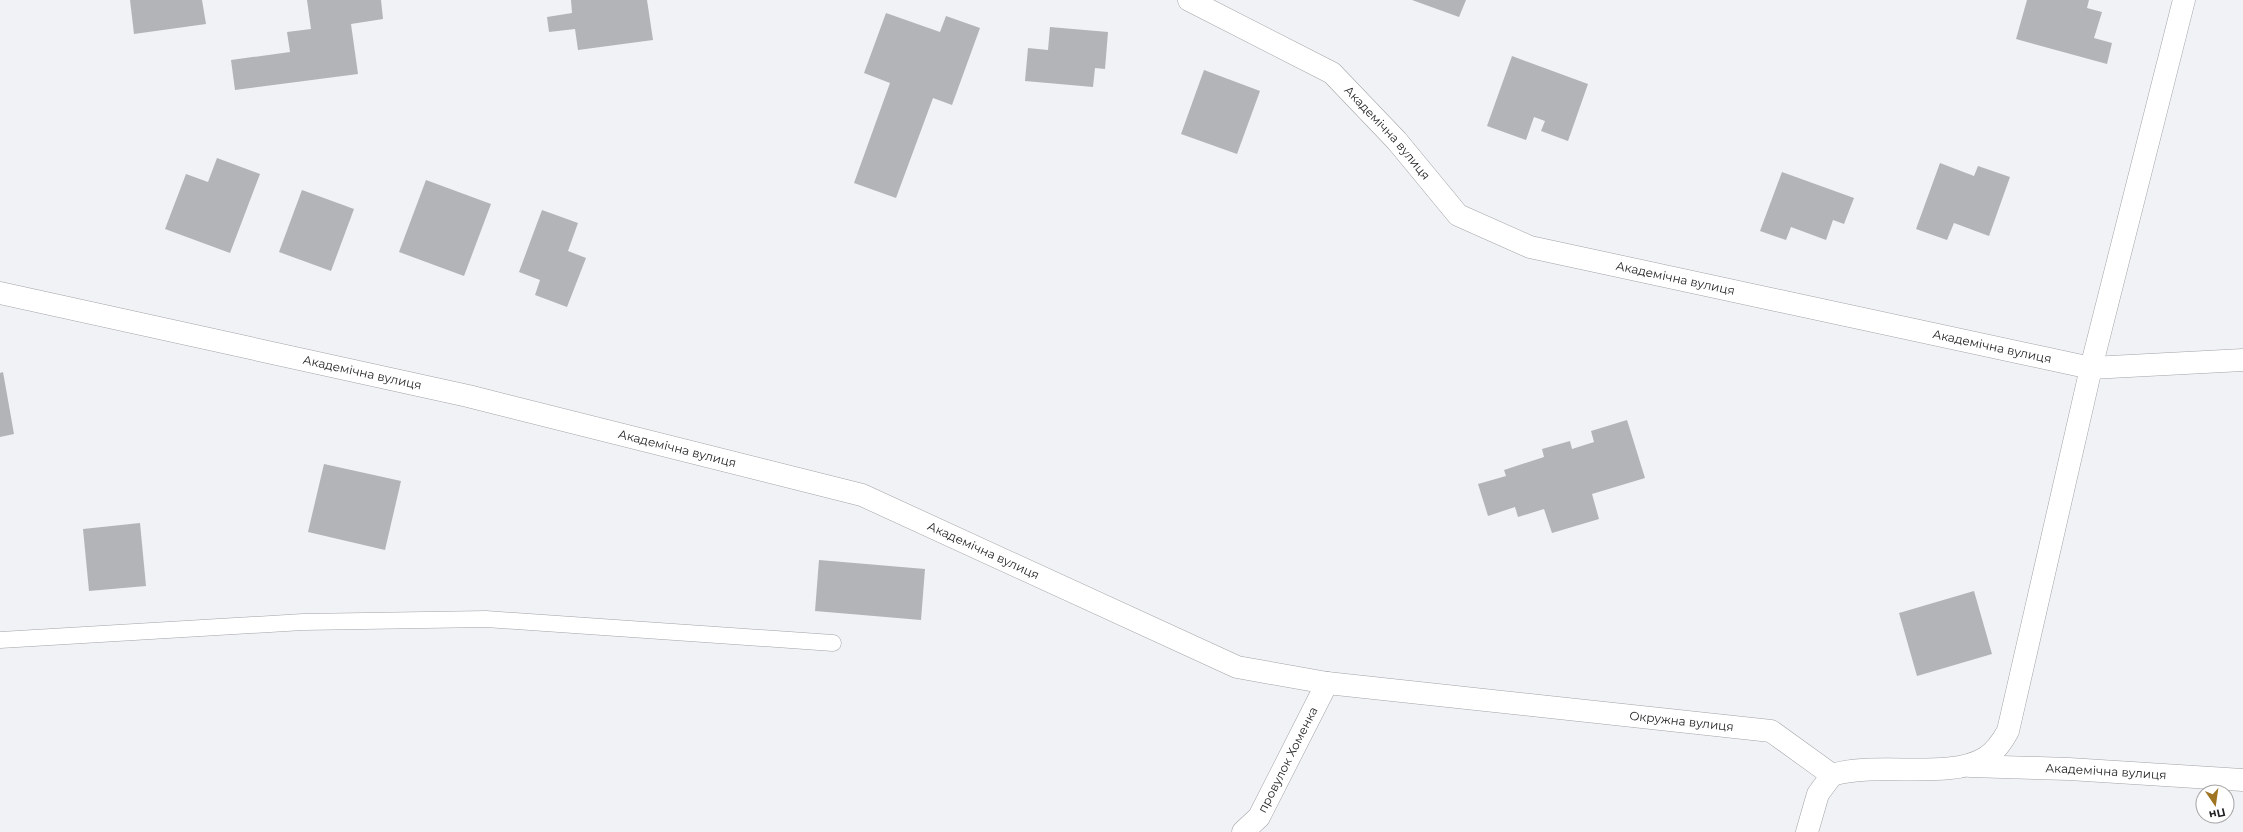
<svg xmlns="http://www.w3.org/2000/svg" width="2243" height="832" viewBox="0 0 2243 832" font-family="Montserrat,sans-serif">
	<style>
		.building { fill: #b2b4b7 }
		.lines { fill: none; stroke-linecap: round; stroke-linejoin: round }
		.lane-casing { stroke: #a1a3a6; stroke-width: 17 }
		.street-casing { stroke: #a1a3a6; stroke-width: 23 }
		.lane { stroke: #fff; stroke-width: 16 }
		.street { stroke: #fff; stroke-width: 22 }
		.labels { text-anchor: middle; stroke-width: 3; stroke-linejoin: round; paint-order: stroke }
		.street-label { font-size: 12px; fill: #1e1f20; stroke: #fff }
	</style>
	<rect width="100%" height="100%" fill="#f0f2f5"/>
	<!-- building -->
	<g class="building">
		<polygon points="130,0 202,0 206,24 134,34"/>
		<polygon points="307,0 381,0 383,19 351,24 358,74 235,90 231,60 290,52 287,32 311,29"/>
		<polygon points="571,0 647,0 653,40 578,50 575,29 549,32 547,17 572,13"/>
		<polygon points="1412,0 1466,0 1459,17"/>
		<polygon points="2027,0 2089,0 2087,8 2102,12 2094,38 2112,43 2107,64 2016,39"/>
		<polygon points="886,13 940,32 946,16 980,28 952,105 933,98 896,198 854,183 890,83 864,73"/>
		<polygon points="1050,27 1108,32 1105,69 1095,68 1093,87 1025,81 1028,48 1048,50"/>
		<polygon points="1512,56 1588,84 1568,141 1541,131 1545,121 1534,117 1526,140 1487,126"/>
		<polygon points="1204,70 1260,91 1237,154 1181,134"/>
		<polygon points="217,158 260,174 230,253 165,229 186,174 208,182"/>
		<polygon points="1940,163 1974,176 1978,166 2010,177 1989,236 1954,223 1947,240 1916,229"/>
		<polygon points="1782,172 1854,198 1844,224 1833,220 1826,240 1791,227 1786,240 1760,231"/>
		<polygon points="426,180 491,204 464,276 399,252"/>
		<polygon points="302,190 354,209 331,271 279,252"/>
		<polygon points="542,210 578,223 568,251 586,258 567,307 535,295 540,280 519,272"/>
		<polygon points="3,372 14,434 0,437 0,373"/>
		<polygon points="1627,420 1645,478 1592,494 1599,519 1552,533 1544,509 1518,517 1515,507 1488,516 1478,484 1506,476 1504,470 1544,457 1542,449 1570,441 1572,449 1594,442 1591,431"/>
		<polygon points="324,464 401,481 385,550 308,532"/>
		<polygon points="140,523 146,586 89,591 83,529"/>
		<polygon points="819,560 925,569 921,620 815,611"/>
		<polygon points="1974,591 1992,654 1917,676 1899,613"/>
	</g>
	<g class="lines">
		<defs>
			<polyline id="lane" points="0,640 303,622 486,619 833,643"/>
			<g id="street">
				<path id="s1" d="M 1189,0 L 1332,73 L 1397,141 L 1458,215 L 1530,247 L 2091,368 L 2243,360"/>
				<path id="s2" d="M 0,293 L 468,396 L 862,495 L 1237,667 L 1327,683 L 1771,731 L 1832,775 C 1876,761 1950,780 1985,758 C 1995,752 2002,742 2008,731 L 2091,368 L 2184,0"/>
				<path id="s3" d="M 1970,766 L 2069,769 L 2243,780"/>
				<path id="s4" d="M 1243,832 L 1259,817 L 1327,683"/>
				<polyline points="1807,832 1818,794 1832,775"/>
			</g>
		</defs>
		<!-- lane casing -->
		<use href="#lane" class="lane-casing"/>
		<!-- street casing -->
		<use href="#street" class="street-casing"/>
		<!-- lane -->
		<use href="#lane" class="lane"/>
		<!-- street -->
		<use href="#street" class="street"/>
	</g>
	<g class="labels">
		<!-- street labels -->
		<g class="street-label">
			<text dy="4" stroke="none"><textPath href="#s1" startOffset="242">Академічна вулиця</textPath></text>
			<text dy="4" stroke="none"><textPath href="#s1" startOffset="578">Академічна вулиця</textPath></text>
			<text dy="4" stroke="none"><textPath href="#s1" startOffset="902">Академічна вулиця</textPath></text>
			<text dy="4" stroke="none"><textPath href="#s2" startOffset="371">Академічна вулиця</textPath></text>
			<text dy="4" stroke="none"><textPath href="#s2" startOffset="695">Академічна вулиця</textPath></text>
			<text dy="4" stroke="none"><textPath href="#s2" startOffset="1019">Академічна вулиця</textPath></text>
			<text dy="4" stroke="none"><textPath href="#s2" startOffset="1746">Окружна вулиця</textPath></text>
			<text dy="4" stroke="none"><textPath href="#s4" startOffset="86">провулок Хоменка</textPath></text>
			<text dy="4" stroke="none"><textPath href="#s3" startOffset="136">Академічна вулиця</textPath></text>
		</g>
	</g>
	<!-- north arrow -->
	<g transform="translate(2215 804) rotate(167)"><circle r="19" fill="#ffffff" stroke="#a5a5a6"/>
	<path d="M0-3L7 15L0 10L-7 15Z" fill="#9f7423"/>
	<text y="-6" font-size="11" font-weight="bold" text-anchor="middle" fill="#1e1f20">Пн</text>
	</g>
</svg>
